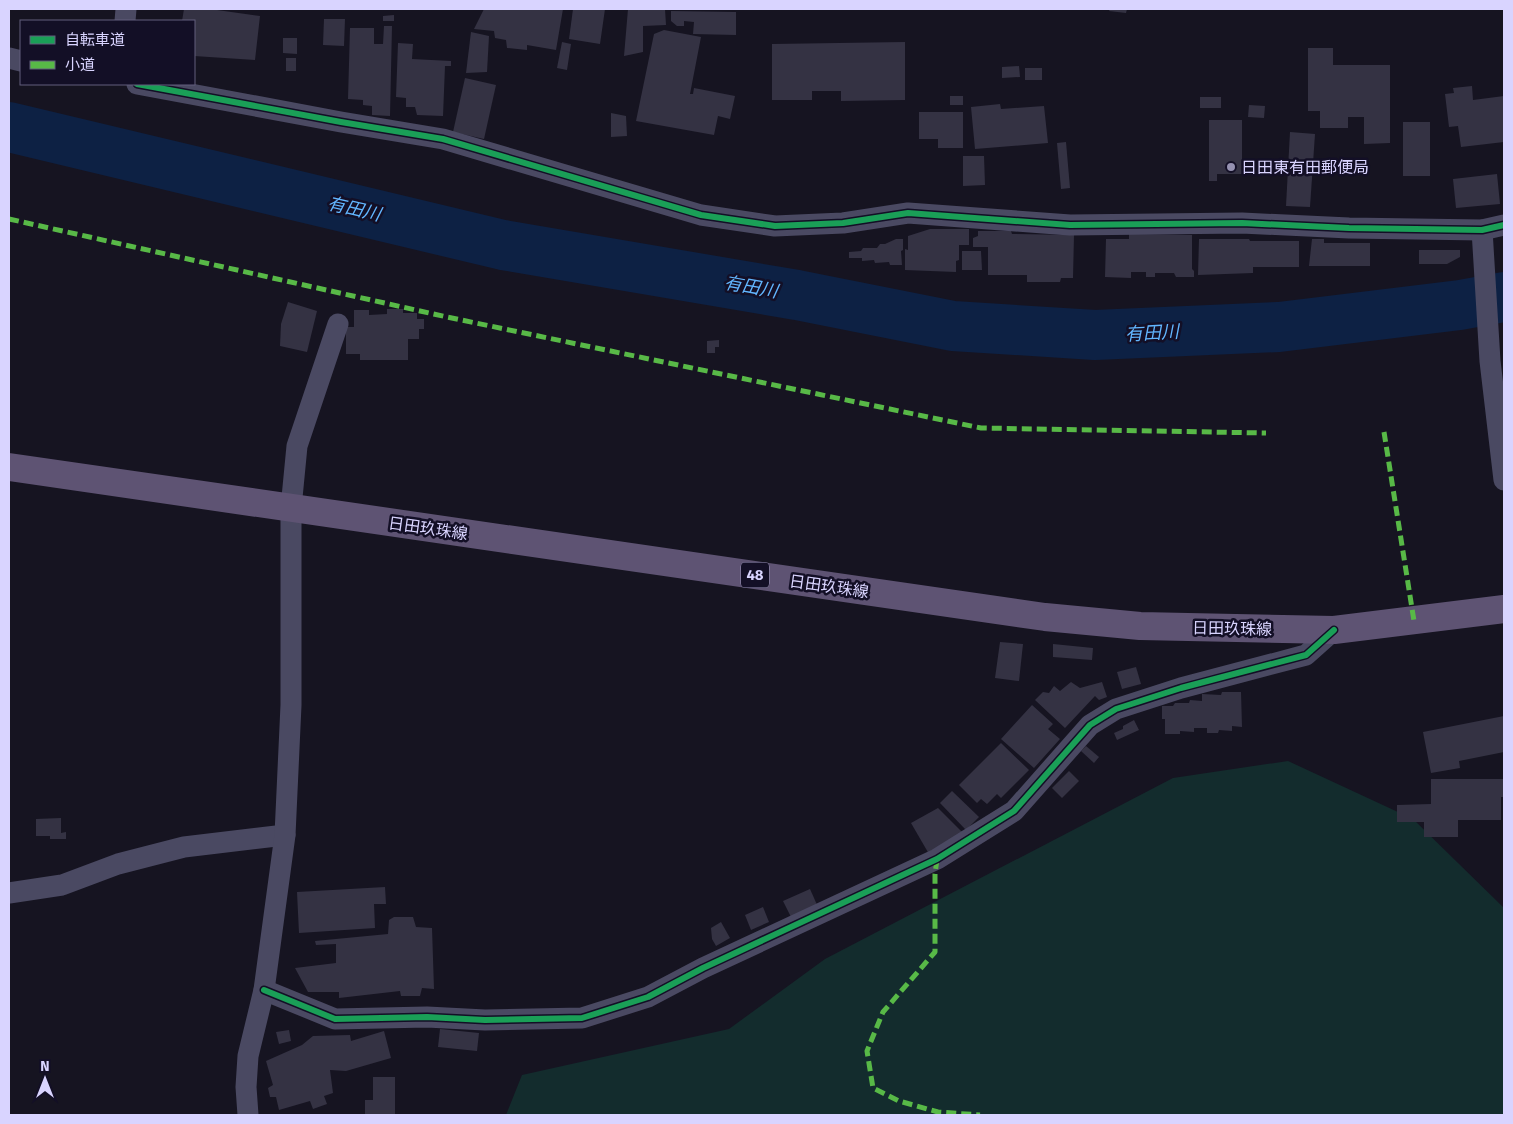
<svg xmlns="http://www.w3.org/2000/svg" width="1513" height="1124" viewBox="0 0 1513 1124" font-family="'Fira Sans','Noto Sans JP',sans-serif">
	<style>
		.green { fill: #132c2d }
		.lines { fill: none; stroke-linecap: round; stroke-linejoin: round }
		.river { stroke: #0d2144; stroke-width: 50 }
		.building { fill: #343243 }
		.minor { stroke: #4a4962; stroke-width: 21 }
		.primary { stroke: #5e5373; stroke-width: 28 }
		.quiet { stroke: #58b947; stroke-width: 5; stroke-dasharray: 10 5; stroke-linecap: butt }
		.cycleway-casing { stroke: #130f26; stroke-width: 9 }
		.cycleway { stroke: #1a9f57; stroke-width: 6 }
		.poi-dot { fill: #9591b1; stroke: #130f26; stroke-width: 2 }
		.labels { text-anchor: middle; stroke-width: 5; stroke-linejoin: round; paint-order: stroke }
		.shield { fill: #130f26; stroke: #9e99be; stroke-width: 1 }
		.shield-label { font-size: 15px; font-weight: bold; fill: #d9d4ff }
		.poi-label { font-size: 16px; fill: #d9d4ff; stroke: #130f26; text-anchor: start }
		.street-label { font-size: 16px; fill: #d9d4ff; stroke: #130f26 }
		.water-label { font-size: 18px; font-style: italic; fill: #62b6ff; stroke: #130f26 }
	</style>
	<rect width="100%" height="100%" fill="#161421"/>
	<!-- green -->
	<polygon class="green" points="1288,761 1413,819 1504,908 1504,1115 506,1115 522,1075 729,1029 825,959 1173,778"/>
	<g class="lines">
		<!-- river -->
		<polyline class="river" points="9,127 503,245 797,295 953,326 1095,335 1279,327 1460,305 1504,297"/>
	</g>
	<!-- building -->
	<g class="building">
		<polygon points="184,9 210,9 260,16 255,60 194,56 194,21 182,21"/>
		<polygon points="484,9 563,9 556,50 527,45 527,50 507,48 506,40 495,38 494,31 474,29"/>
		<polygon points="573,9 605,9 600,44 569,39"/>
		<polygon points="628,9 665,9 666,25 643,26 643,52 624,56"/>
		<polygon points="1110,9 1127,9 1126,13 1109,11"/>
		<polygon points="671,11 736,12 736,35 693,34 694,22 684,21 684,26 677,26 671,21"/>
		<polygon points="394,15 394,21 383,21 383,16"/>
		<polygon points="324,19 345,19 344,46 323,45"/>
		<polygon points="384,26 392,26 390,116 372,115 372,106 363,105 363,100 348,99 350,28 374,28 374,44 383,44"/>
		<polygon points="664,30 701,37 690,94 693,94 694,88 735,96 730,119 718,116 714,135 636,121 654,34"/>
		<polygon points="471,32 489,36 487,72 466,73"/>
		<polygon points="283,38 297,38 297,54 283,53"/>
		<polygon points="562,42 571,44 567,70 557,68"/>
		<polygon points="905,42 905,100 841,101 841,91 812,91 812,100 772,100 772,44"/>
		<polygon points="398,43 413,44 412,59 451,61 451,66 445,66 443,116 417,115 415,107 406,107 406,98 396,97"/>
		<polygon points="1308,48 1333,48 1333,65 1390,65 1390,143 1364,144 1364,117 1348,117 1348,128 1320,128 1320,111 1308,111"/>
		<rect x="286" y="58" width="10" height="13"/>
		<polygon points="1019,66 1020,77 1002,78 1002,67"/>
		<rect x="1025" y="68" width="17" height="12"/>
		<polygon points="465,78 496,85 484,139 453,132"/>
		<polygon points="1472,86 1473,100 1504,96 1504,142 1461,147 1458,126 1449,127 1445,94 1454,93 1453,88"/>
		<rect x="950" y="96" width="13" height="9"/>
		<rect x="1200" y="97" width="21" height="11"/>
		<polygon points="1000,104 1001,109 1044,106 1048,143 975,149 971,107"/>
		<polygon points="1249,105 1265,106 1264,118 1248,117"/>
		<polygon points="919,112 963,112 963,148 938,148 938,139 919,139"/>
		<polygon points="611,113 626,116 627,136 611,137"/>
		<polygon points="1209,120 1242,120 1242,174 1217,174 1217,181 1209,181"/>
		<rect x="1403" y="122" width="27" height="54"/>
		<polygon points="1290,132 1315,134 1310,207 1286,206"/>
		<polygon points="1066,142 1070,188 1061,189 1057,143"/>
		<polygon points="963,156 984,156 985,185 963,186"/>
		<polygon points="1497,174 1500,204 1456,208 1453,179"/>
		<polygon points="930,229 969,229 969,245 959,245 959,260 956,261 956,272 905,270 905,249 908,250 908,236"/>
		<polygon points="978,231 1011,231 1012,234 1074,235 1073,278 1061,278 1060,282 1027,282 1027,275 988,275 988,247 973,247 973,238 978,236"/>
		<polygon points="1129,234 1192,235 1192,269 1194,271 1194,277 1176,277 1174,273 1155,273 1155,277 1146,277 1146,272 1131,272 1131,278 1105,277 1106,239 1129,239"/>
		<polygon points="896,239 903,239 903,250 901,251 902,265 890,265 889,262 875,263 874,260 862,261 862,258 849,258 849,252 861,251 863,248 877,248 880,244 885,244"/>
		<polygon points="1199,239 1249,239 1250,241 1299,241 1299,267 1253,267 1253,273 1198,275"/>
		<polygon points="1312,239 1324,239 1324,243 1370,243 1370,266 1309,266"/>
		<polygon points="1419,250 1460,250 1460,257 1447,264 1419,264"/>
		<polygon points="962,251 981,251 982,270 962,270"/>
		<polygon points="288,302 317,311 307,352 280,346 281,324"/>
		<polygon points="387,309 403,309 403,313 417,313 417,319 424,319 424,329 419,329 419,339 408,339 408,360 360,360 360,354 346,354 346,327 354,327 354,310 369,310 369,315 387,314"/>
		<polygon points="719,340 719,347 715,347 715,353 707,353 707,341"/>
		<polygon points="1000,642 1023,644 1019,681 995,678"/>
		<polygon points="1053,644 1093,648 1092,660 1053,657"/>
		<polygon points="1136,667 1141,684 1122,689 1117,672"/>
		<polygon points="1071,682 1080,688 1102,682 1107,697 1099,700 1095,696 1065,728 1035,700 1043,692 1049,693 1054,686 1060,691"/>
		<polygon points="1222,692 1241,692 1242,727 1232,726 1232,731 1219,730 1218,733 1207,733 1207,728 1194,728 1194,732 1180,731 1180,734 1165,734 1165,719 1162,719 1162,706 1173,706 1175,703 1189,703 1190,700 1202,701 1202,694 1221,695"/>
		<polygon points="1032,705 1053,724 1048,729 1060,739 1034,768 1001,739"/>
		<polygon points="1504,716 1504,752 1459,761 1460,768 1431,773 1423,732"/>
		<polygon points="1134,720 1139,730 1117,740 1114,733 1123,729 1123,726"/>
		<polygon points="1001,743 1029,770 1001,798 997,794 987,804 981,799 977,803 959,785"/>
		<polygon points="1086,746 1099,757 1094,763 1081,751"/>
		<polygon points="1069,771 1079,781 1062,798 1052,788"/>
		<polygon points="1431,779 1504,779 1504,797 1501,797 1501,820 1458,820 1458,837 1424,837 1424,822 1397,822 1397,805 1431,804"/>
		<polygon points="952,791 979,817 966,830 940,803"/>
		<polygon points="938,808 964,834 929,854 911,823"/>
		<polygon points="61,818 61,833 66,832 66,839 50,839 50,836 36,836 36,819"/>
		<polygon points="385,887 386,904 374,904 375,928 299,933 297,892"/>
		<polygon points="810,889 818,907 792,919 783,901"/>
		<polygon points="763,907 769,922 751,930 745,915"/>
		<polygon points="394,917 413,917 416,927 432,928 434,989 422,988 420,996 401,996 400,991 339,998 339,992 308,992 295,968 336,963 336,944 316,945 315,941 388,934 389,920"/>
		<polygon points="721,922 730,938 716,946 712,939 711,928"/>
		<polygon points="440,1029 479,1033 477,1051 438,1047"/>
		<polygon points="289,1030 291,1041 279,1044 276,1032"/>
		<polygon points="384,1031 391,1058 346,1071 330,1070 333,1093 324,1096 327,1104 313,1109 310,1101 279,1110 276,1097 270,1097 268,1088 273,1085 266,1061 302,1045 313,1036 350,1035 351,1041"/>
		<polygon points="373,1077 395,1077 395,1115 365,1115 365,1100 373,1100"/>
	</g>
	<g class="lines">
		<!-- minor -->
		<g class="minor">
			<polyline points="125,21 126,9"/>
			<polyline points="9,58 21,61"/>
			<polyline points="137,84 341,122 443,139 701,215 775,226 843,223 908,213 1070,225 1242,223 1349,228 1482,230 1504,225"/>
			<polyline points="1482,230 1490,361 1504,480"/>
			<polyline points="9,893 62,885 118,864 184,847 285,835"/>
			<polyline points="264,990 335,1019 427,1017 485,1020 582,1018 648,997 703,968 937,859 1014,811 1090,725 1116,709 1181,688 1306,655 1334,630"/>
			<polyline points="248,1115 246,1087 248,1056 264,990 285,835 291,705 291,508 297,446 338,324"/>
		</g>
		<!-- primary -->
		<polyline class="primary" points="9,467 1045,617 1140,626 1334,630 1504,609"/>
		<!-- quiet -->
		<g class="quiet">
			<polyline points="9,219 447,317 981,428 1266,433"/>
			<polyline points="1384,432 1414,621"/>
			<polyline points="937,859 935,874 935,952 883,1012 867,1051 873,1088 899,1101 938,1112 980,1115"/>
		</g>
		<defs>
			<g id="cycleway">
				<polyline points="137,84 341,122 443,139 701,215 775,226 843,223 908,213 1070,225 1242,223 1349,228 1482,230 1504,225"/>
				<polyline points="264,990 335,1019 427,1017 485,1020 582,1018 648,997 703,968 937,859 1014,811 1090,725 1116,709 1181,688 1306,655 1334,630"/>
			</g>
		</defs>
		<!-- cycleway casing -->
		<use href="#cycleway" class="cycleway-casing"/>
		<!-- cycleway -->
		<use href="#cycleway" class="cycleway"/>
	</g>
	<!-- markers -->
	<circle class="poi-dot" cx="1231" cy="167" r="5"/>
	<g class="labels">
		<!-- shield labels -->
		<rect class="shield" x="741" y="562.5" width="28" height="25" rx="4"/>
		<g class="shield-label">
			<text x="755" y="580">48</text>
		</g>
		<!-- poi labels -->
		<g class="poi-label">
			<text x="1241" y="173">日田東有田郵便局</text>
		</g>
		<!-- street labels -->
		<g class="street-label">
			<text transform="translate(428 528) rotate(8)" y="6">日田玖珠線</text>
			<text transform="translate(829 586) rotate(8)" y="6">日田玖珠線</text>
			<text transform="translate(1232 628) rotate(1)" y="6">日田玖珠線</text>
		</g>
		<!-- water labels -->
		<g class="water-label">
			<text transform="translate(354 209) rotate(13)" y="6">有田川</text>
			<text transform="translate(751 287) rotate(10)" y="6">有田川</text>
			<text transform="translate(1152 333) rotate(-3)" y="6">有田川</text>
		</g>
	</g>
	<!-- border -->
	<rect width="1513" height="1124" fill="none" stroke="#d9d4ff" stroke-width="20"/>
	<!-- legend -->
	<rect x="20" y="20" width="175" height="65" fill="#130f26" stroke="#625e7d"/>
	<rect x="30" y="36" width="25" height="8" fill="#1a9f57" stroke="#625e7d"/>
	<text x="65" y="45" font-size="15" fill="#d9d4ff">自転車道</text>
	<rect x="30" y="61" width="25" height="8" fill="#58b947" stroke="#625e7d"/>
	<text x="65" y="70" font-size="15" fill="#d9d4ff">小道</text>
	<!-- north arrow -->
	<g transform="translate(45 1079)" stroke="#130f26" stroke-width="4" paint-order="stroke">
	<path d="M0-4L9 19L0 12L-9 19Z" fill="#d9d4ff"/>
	<text y="-8" font-size="14" font-weight="bold" text-anchor="middle" fill="#d9d4ff">N</text>
	</g>
</svg>
